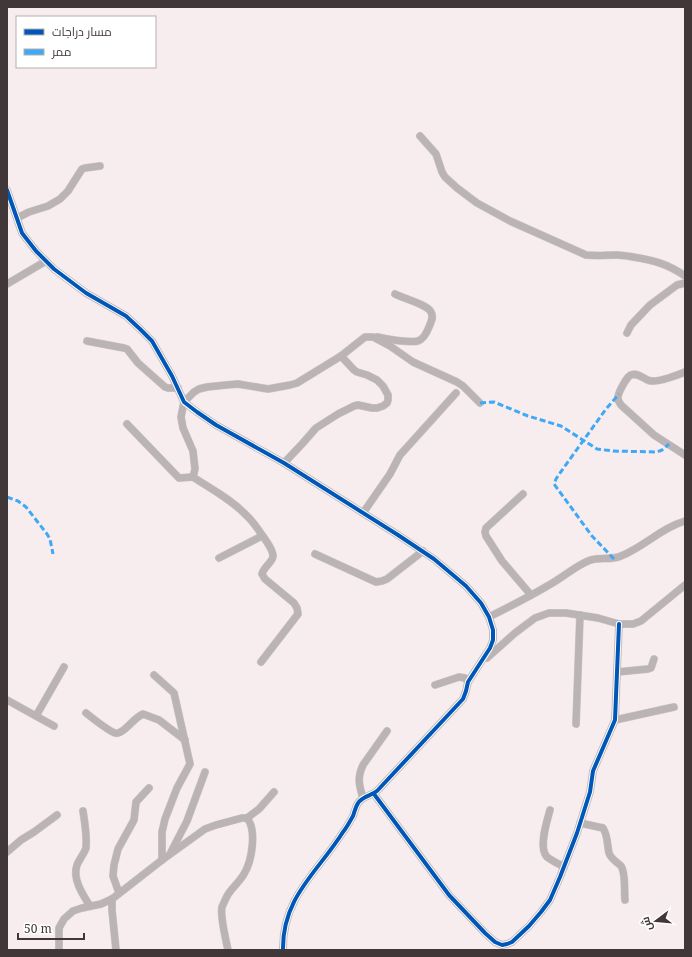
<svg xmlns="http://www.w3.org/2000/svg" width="692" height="957" viewBox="0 0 692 957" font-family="'Noto Serif',Cairo,serif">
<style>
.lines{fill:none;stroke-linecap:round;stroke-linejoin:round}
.minor-casing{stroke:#d3c9ca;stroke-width:8}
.minor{stroke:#bab4b5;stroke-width:7}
.quiet{stroke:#3fa9f5;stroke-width:3;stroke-dasharray:6 3;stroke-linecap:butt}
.cycleway-casing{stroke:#fff;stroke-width:6}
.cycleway{stroke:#0057b8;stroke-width:4}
</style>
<rect width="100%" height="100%" fill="#f8edee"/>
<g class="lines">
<!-- minor casing -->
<g class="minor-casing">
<g id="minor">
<path d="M420,136l16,18 6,18 3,5 12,11 20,15 33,18 76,34c10,1 20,0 31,0 5,0 10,1 16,2 20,3 35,7 52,19"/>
<path d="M7,190l15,43 14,18 18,18 32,24 40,23 14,13 12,12 20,35 12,26 13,10 19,13 68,38 114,72 36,24 32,27 15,17 8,14 4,13v10l-3,8 -22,34 -2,9 -3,8 -86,92c-5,4 -12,5 -16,9 -5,3 -6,11 -8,16 -3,5 -6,11 -10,16 -25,40 -61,65 -60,118"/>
<polyline points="17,218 29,212 48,206 60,199 68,191 82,169 85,168 100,166"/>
<polyline points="7,284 46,261"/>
<polyline points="627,333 631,325 650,305 677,285 685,283"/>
<path d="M377,337c10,2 32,6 41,4 6,-2 9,-9 11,-14 2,-5 5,-10 2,-15 -3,-7 -28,-14 -36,-18"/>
<polyline points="87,341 124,348 127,349 138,363 165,387 168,388 178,388"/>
<path d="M685,372c-7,3 -26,10 -34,9 -7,-1 -12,-9 -20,-6 -4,1 -14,19 -13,24 0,2 2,4 3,6l33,30 31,20"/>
<polyline points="127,424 179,478 193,477"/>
<polyline points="284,463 302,444 316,428 338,414 354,406 358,405 372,408 377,408 383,406 387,403 388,400 388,395 383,386 377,380 367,375 357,372 354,370 341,356"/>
<polyline points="523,494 486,528 485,532 486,536 502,561 531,595"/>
<polyline points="363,513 390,474 400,455 456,393"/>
<polyline points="315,554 376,582 382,581 387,579 423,551"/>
<polyline points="219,558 262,536"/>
<path d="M489,617c20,-10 40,-20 60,-32 13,-7 25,-18 39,-24 10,-5 22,0 33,-5 23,-9 40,-28 64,-35"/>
<polyline points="487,658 515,633 535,618 549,613 566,613 598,618 619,624 633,624 641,621 685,585"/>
<path d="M261,662l37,-48 -1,-6 -3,-5 -29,-24 -3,-5c2,-8 11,-12 11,-18 0,-6 -5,-12 -8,-17 -6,-8 -11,-17 -19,-24 -15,-16 -35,-26 -53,-38l2,-8 -2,-18 -10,-23 -2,-11 3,-15 10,-10 5,-3 8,-2 19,-2 12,-1 30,5 22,-4 7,-2 44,-27 24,-19h8l17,9 23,16 44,20 6,4 17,17"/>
<polyline points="617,672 648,669 651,668 654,659"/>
<polyline points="154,675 174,693 190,764 177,788 165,819 162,832 162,860"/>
<polyline points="435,685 459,677 465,678 468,682"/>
<polyline points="7,700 54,726"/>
<path d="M86,713c5,4 23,18 29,20 3,1 8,-2 11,-5 6,-5 10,-11 17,-14l16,6 26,20"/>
<polyline points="36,716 64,667"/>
<polyline points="615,720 674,707"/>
<polyline points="576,724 580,615"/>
<polyline points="374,794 449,895 485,933 495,942 502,945 507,944 512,942 529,926 541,912 550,900 560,877 577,833 590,792 593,771 615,720 619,624"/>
<path d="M363,798c-4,-13 -6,-20 0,-33l24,-34"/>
<path d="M550,810c-3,11 -12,38 -3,47 5,4 12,7 17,10"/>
<path d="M83,811c2,12 4,25 3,37 -1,4 -7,12 -9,17 -5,14 6,30 13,41"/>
<polyline points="247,818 259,809 274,792"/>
<path d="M580,823l23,5c5,8 4,16 6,25 2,6 8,9 12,13 5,7 3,26 4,34"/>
<polyline points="7,852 21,840 34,832 57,815"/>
<polyline points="171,852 187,821 205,772"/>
<polyline points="119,893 113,876 114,865 118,849 134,820 136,802 149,788"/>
<polyline points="112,899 112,910 116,950"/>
<path d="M59,950v-22l5,-9 9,-8 9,-3 19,-4 11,-5 50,-39 43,-31 11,-4 26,-7h5c10,12 5,43 -3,56 -4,7 -11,13 -15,19 -3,4 -5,10 -7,14 -2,8 4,34 6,43"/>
</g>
</g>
<!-- minor -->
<use href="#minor" class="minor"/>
<!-- quiet -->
<g class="quiet">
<polyline points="480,403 494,402 528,416 561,426 597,449 613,451 657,452 662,450 669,444"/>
<polyline points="7,497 18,501 26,507 47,534 50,539 53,554"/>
<polyline points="614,559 592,536 554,484 556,479 560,473 606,409 619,394"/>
</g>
<!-- cycleway casing -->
<g class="cycleway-casing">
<g id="cycleway">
<path d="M7,190l15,43 14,18 18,18 32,24 40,23 14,13 12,12 20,35 12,26 13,10 19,13 68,38 114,72 36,24 32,27 15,17 8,14 4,13v10l-3,8 -22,34 -2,9 -3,8 -86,92c-5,4 -12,5 -16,9 -5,3 -6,11 -8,16 -3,5 -6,11 -10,16 -25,40 -61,65 -60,118"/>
<polyline points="374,794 449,895 485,933 495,942 502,945 507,944 512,942 529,926 541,912 550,900 560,877 577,833 590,792 593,771 615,720 619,624"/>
</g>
</g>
<!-- cycleway -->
<use href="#cycleway" class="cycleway"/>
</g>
<!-- border -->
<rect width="692" height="957" fill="none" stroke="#413738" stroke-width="16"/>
<!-- legend -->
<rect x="16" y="16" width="140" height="52" fill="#ffffff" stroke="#b3afaf"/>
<rect x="24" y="29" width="20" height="6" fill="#0057b8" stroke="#b3afaf"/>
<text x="52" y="36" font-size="12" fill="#413738">مسار دراجات</text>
<rect x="24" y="49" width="20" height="6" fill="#3fa9f5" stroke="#b3afaf"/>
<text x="52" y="56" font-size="12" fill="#413738">ممر</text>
<!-- north arrow -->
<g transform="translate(656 921) rotate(254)" stroke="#ffffff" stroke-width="3" paint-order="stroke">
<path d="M0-3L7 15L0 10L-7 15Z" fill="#413738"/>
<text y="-6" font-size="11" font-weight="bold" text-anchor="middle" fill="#413738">ش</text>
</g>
<!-- scale -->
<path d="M18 933v6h66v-6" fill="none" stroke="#413738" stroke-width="2"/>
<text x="24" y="933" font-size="12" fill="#413738" stroke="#ffffff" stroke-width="3" paint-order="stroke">50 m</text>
</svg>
